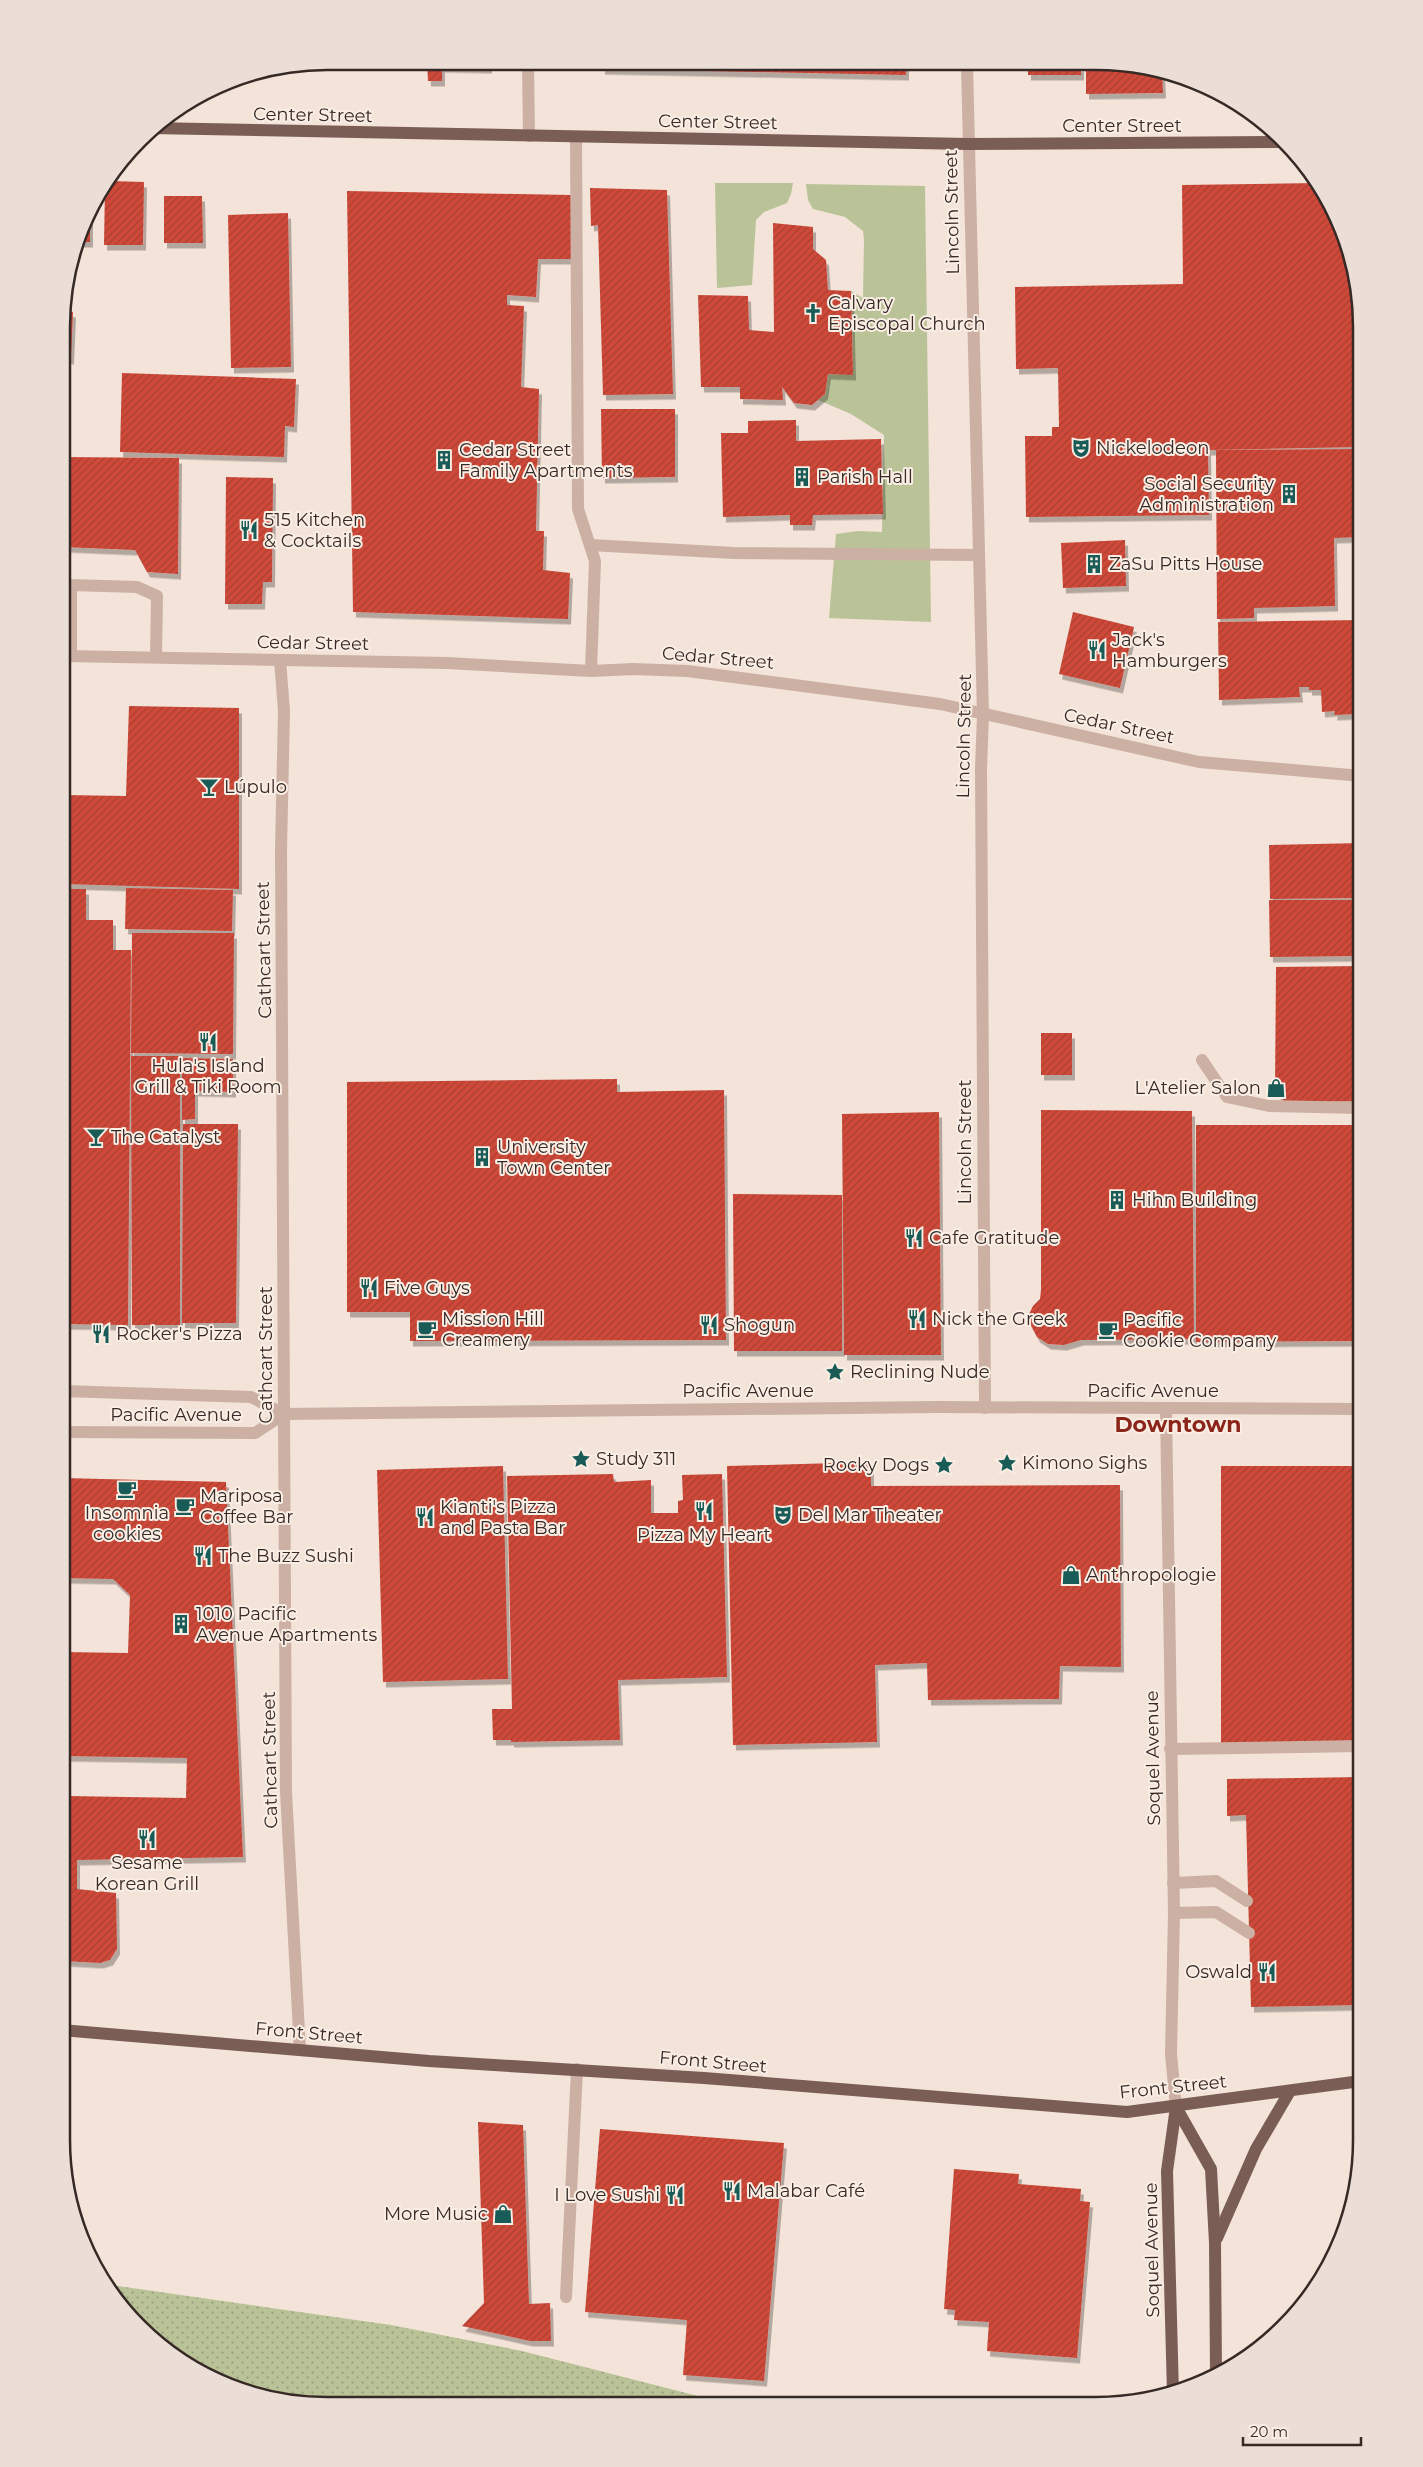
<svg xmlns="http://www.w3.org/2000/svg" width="1423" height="2467" viewBox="0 0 1423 2467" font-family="Montserrat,sans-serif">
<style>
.grass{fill:#bac397}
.park{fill:url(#park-dots)}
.building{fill:url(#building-hatch);filter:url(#shadow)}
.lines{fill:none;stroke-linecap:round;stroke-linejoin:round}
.minor{stroke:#ccb0a3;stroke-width:12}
.major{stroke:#7a5d55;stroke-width:12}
.labels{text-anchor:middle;stroke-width:4;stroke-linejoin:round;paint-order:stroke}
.street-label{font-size:18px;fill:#362926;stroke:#fbeee5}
.poi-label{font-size:18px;fill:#362926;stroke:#fbeee5;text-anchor:start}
.district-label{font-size:22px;font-weight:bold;fill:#8c2519;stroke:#fbeee5}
.rim{fill:none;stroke:#362926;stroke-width:2.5}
</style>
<defs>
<pattern id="park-dots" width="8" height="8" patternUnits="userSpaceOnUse" patternTransform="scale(1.25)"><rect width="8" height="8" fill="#bac397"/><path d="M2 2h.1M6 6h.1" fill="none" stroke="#989e7b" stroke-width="1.8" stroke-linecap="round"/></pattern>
<pattern id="building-hatch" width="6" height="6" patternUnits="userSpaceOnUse" patternTransform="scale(1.25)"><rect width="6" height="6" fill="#cf4a3a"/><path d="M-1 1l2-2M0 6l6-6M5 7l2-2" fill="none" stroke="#a93e31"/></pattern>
<filter id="shadow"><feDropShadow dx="3" dy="5.5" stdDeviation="0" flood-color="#0004"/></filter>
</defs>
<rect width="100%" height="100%" fill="#f3e3d8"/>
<!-- grass -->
<g class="grass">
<polygon points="715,183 793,183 791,194 787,203 764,212 756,220 752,285 717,288"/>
<polygon points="806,184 925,186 931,622 829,618 836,534 858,531 882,532 884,435 851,414 818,400 825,394 828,374 853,374 851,291 863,298 864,240 863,231 845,217 813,209 808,200"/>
</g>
<!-- park -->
<polygon class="park" points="104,2284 391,2325 522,2351 733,2405 292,2403 225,2385 165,2351"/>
<!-- building -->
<g class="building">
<polygon points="427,62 489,62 489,68 442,67 442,81 428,81"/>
<polygon points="602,63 906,65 906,75 602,69"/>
<rect x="1028" y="66" width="53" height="9"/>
<polygon points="1086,66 1148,66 1162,71 1163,93 1086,94"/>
<polygon points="110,181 144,182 143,245 104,245 105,187"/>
<polygon points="1319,183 1348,241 1362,327 1362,447 1208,450 1209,515 1026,517 1025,436 1052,436 1052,427 1059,427 1058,368 1016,369 1015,287 1183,284 1182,185"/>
<polygon points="590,188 667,190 673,394 603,395 598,225 591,226"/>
<polygon points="347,191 571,195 571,259 538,259 536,297 507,295 507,305 524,306 521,387 539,389 536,531 544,531 543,570 570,573 568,619 353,612"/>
<polygon points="164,196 202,196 203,243 164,243"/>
<polygon points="90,207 90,242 79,242 89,209"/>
<polygon points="288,213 291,367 231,368 228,215"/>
<polygon points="773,223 813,227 813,249 826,260 828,290 851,291 853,375 828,374 825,394 812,405 794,403 782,387 783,400 740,399 740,387 701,387 698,295 748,296 749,330 774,332"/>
<polygon points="63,311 73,312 71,359 63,358"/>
<polygon points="122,373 296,379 294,427 285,426 284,457 120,452"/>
<polygon points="601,409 675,409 675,477 602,478"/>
<polygon points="796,420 796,441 881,439 883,514 813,515 812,525 790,525 790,515 723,517 721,433 748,433 748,421"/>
<polygon points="1362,449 1362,537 1334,538 1335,606 1254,608 1254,618 1217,619 1216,450"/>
<polygon points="63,457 179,458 178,574 147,572 135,550 63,547"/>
<polygon points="226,477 273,478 272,582 263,582 262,604 225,604"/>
<polygon points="1125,540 1126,586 1063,588 1061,543"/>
<polygon points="1073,612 1134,627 1120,688 1059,674"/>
<polygon points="1362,620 1362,711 1356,711 1356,714 1334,715 1335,711 1322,712 1321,690 1309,690 1309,687 1299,687 1300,697 1219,700 1218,622"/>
<polygon points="129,706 239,708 239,889 63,884 63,795 126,796"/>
<polygon points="1362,843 1362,898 1270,899 1269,845"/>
<polygon points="126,888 233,890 232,931 125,929"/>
<polygon points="63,889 86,889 86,920 113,920 113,950 131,950 128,1325 62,1324"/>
<polygon points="1269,900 1362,900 1362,956 1270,957"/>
<polygon points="132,933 234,933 233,1054 131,1053"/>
<polygon points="1362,966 1361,1101 1285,1102 1275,1091 1276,967"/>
<rect x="1041" y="1033" width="31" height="42"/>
<polygon points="131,1056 180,1056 180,1325 132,1325"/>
<polygon points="182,1058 233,1059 233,1092 195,1091 195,1119 182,1120"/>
<polygon points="617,1079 617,1092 724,1090 726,1340 410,1341 410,1312 347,1312 347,1082"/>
<polygon points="1041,1110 1192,1111 1194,1339 1081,1340 1064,1345 1048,1344 1037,1337 1027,1318 1033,1306 1040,1299 1041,1290"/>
<polygon points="939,1112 941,1355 844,1355 842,1114"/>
<polygon points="183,1124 238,1124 236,1323 182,1323"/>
<polygon points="1196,1125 1361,1125 1361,1341 1196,1342"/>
<polygon points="733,1194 842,1195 842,1351 734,1351"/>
<polygon points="871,1462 871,1486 1120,1485 1121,1667 1060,1666 1059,1699 928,1700 927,1663 875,1665 877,1742 733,1745 727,1466"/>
<polygon points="503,1466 508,1679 383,1682 377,1470"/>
<polygon points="1221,1466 1361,1466 1361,1743 1221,1744"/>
<polygon points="613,1474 614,1482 651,1480 651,1513 678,1513 678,1501 683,1500 682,1475 722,1474 727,1677 618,1680 620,1740 511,1742 511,1740 493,1740 492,1709 512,1709 507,1476"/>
<polygon points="62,1478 226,1482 243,1857 77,1860 77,1889 116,1893 117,1949 110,1960 100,1963 64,1961 68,1796 186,1798 187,1758 62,1756 62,1652 128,1653 130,1595 113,1579 62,1578"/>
<polygon points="1361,1777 1361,2005 1251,2007 1246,1815 1227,1816 1227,1779"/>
<polygon points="62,1794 66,1794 63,1957 61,1957"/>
<polygon points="478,2122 523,2125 529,2304 550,2303 551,2341 530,2341 462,2326 484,2303"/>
<polygon points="600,2129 784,2143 764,2381 683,2375 687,2320 585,2312"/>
<polygon points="954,2169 1019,2174 1018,2184 1081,2189 1080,2201 1090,2202 1077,2358 987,2351 989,2322 954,2320 955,2310 944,2309"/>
</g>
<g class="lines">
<!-- minor -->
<g class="minor">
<polyline points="528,62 529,136"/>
<polyline points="967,65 983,715 981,769 985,1408"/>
<polyline points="576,137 578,509 595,561 591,671"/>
<polyline points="590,545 734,553 979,555"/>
<polyline points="63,656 447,663 591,671 633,669 687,671 940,704 1199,762 1362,776"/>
<polyline points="71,656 71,585 137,587 157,596 156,656"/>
<polyline points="280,660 284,711 281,850 286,1792 300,2050"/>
<polyline points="1202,1060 1227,1097 1269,1106 1361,1108"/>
<polyline points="62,1391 251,1397 284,1414 937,1407 1361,1409"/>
<polyline points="1166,1409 1174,1913 1171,2054 1176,2107"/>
<polyline points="62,1432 255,1433 284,1414"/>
<polyline points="1170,1749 1361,1746"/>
<polyline points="1173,1883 1216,1881 1247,1901"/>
<polyline points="1174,1913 1216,1912 1249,1933"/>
<polyline points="566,2297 577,2069"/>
</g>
<!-- major -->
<g class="major">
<polyline points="151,128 968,144 1284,142"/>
<polyline points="61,2030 429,2061 704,2078 1127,2112 1361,2081"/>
<polyline points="1176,2107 1211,2169 1215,2243 1216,2373"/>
<polyline points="1217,2238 1256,2149 1290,2091"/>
<polyline points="1173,2393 1167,2171 1176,2107"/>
</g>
</g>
<!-- icons -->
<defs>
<g id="church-bare" transform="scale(1.5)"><path d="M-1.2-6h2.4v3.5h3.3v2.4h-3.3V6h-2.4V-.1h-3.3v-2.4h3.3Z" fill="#185b57" stroke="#fbeee5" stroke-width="2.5" paint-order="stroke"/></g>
<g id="theatre-bare" transform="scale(1.5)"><path d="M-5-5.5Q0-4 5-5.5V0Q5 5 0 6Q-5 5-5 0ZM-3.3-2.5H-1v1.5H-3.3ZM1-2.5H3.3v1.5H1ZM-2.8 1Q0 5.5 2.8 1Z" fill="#185b57" stroke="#fbeee5" stroke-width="2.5" paint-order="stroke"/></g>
<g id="building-bare" transform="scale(1.5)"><path d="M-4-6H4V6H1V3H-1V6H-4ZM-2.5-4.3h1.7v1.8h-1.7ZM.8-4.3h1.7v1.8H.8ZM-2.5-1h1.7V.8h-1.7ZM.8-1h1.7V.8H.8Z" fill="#185b57" stroke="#fbeee5" stroke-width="2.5" paint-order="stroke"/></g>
<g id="restaurant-bare" transform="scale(1.5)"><path d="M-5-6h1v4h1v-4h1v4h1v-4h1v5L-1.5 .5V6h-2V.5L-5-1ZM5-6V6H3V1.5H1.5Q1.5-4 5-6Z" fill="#185b57" stroke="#fbeee5" stroke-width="2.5" paint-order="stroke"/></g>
<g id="bar-bare" transform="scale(1.5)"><path d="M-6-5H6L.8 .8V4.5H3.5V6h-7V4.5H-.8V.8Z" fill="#185b57" stroke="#fbeee5" stroke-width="2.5" paint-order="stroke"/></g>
<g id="shop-bare" transform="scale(1.5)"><path d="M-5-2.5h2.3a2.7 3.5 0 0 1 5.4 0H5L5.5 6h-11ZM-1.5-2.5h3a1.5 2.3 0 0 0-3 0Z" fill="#185b57" stroke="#fbeee5" stroke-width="2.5" paint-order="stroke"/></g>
<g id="cafe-bare" transform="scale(1.5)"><path d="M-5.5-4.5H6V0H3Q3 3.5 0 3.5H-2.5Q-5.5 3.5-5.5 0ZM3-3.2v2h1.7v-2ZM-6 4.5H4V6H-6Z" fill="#185b57" stroke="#fbeee5" stroke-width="2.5" paint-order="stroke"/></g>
<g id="sight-bare" transform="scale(1.5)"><path d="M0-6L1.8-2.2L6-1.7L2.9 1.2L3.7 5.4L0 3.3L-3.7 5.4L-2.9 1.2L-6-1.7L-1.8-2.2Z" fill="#185b57" stroke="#fbeee5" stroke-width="2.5" paint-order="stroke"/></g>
</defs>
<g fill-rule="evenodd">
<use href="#church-bare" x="813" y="313"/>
<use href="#theatre-bare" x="1081" y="448"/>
<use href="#building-bare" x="444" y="460"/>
<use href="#building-bare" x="802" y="477"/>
<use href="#building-bare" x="1289" y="494"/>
<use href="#restaurant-bare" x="249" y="530"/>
<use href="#building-bare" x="1094" y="564"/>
<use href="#restaurant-bare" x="1097" y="650"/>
<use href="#bar-bare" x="209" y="787"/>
<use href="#restaurant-bare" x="208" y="1042"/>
<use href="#shop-bare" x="1276" y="1088"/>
<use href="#bar-bare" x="96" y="1137"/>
<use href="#building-bare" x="482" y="1157"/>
<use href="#building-bare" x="1117" y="1200"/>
<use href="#restaurant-bare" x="914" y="1238"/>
<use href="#restaurant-bare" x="369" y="1288"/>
<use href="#restaurant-bare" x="917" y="1319"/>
<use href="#restaurant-bare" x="709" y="1325"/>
<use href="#cafe-bare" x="427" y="1329"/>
<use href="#cafe-bare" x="1108" y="1330"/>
<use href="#restaurant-bare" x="101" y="1334"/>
<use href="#sight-bare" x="835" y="1372"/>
<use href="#sight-bare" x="581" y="1459"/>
<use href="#sight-bare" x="1007" y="1463"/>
<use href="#sight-bare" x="944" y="1465"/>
<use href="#cafe-bare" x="127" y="1489"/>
<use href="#cafe-bare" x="185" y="1506"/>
<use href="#restaurant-bare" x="704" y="1511"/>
<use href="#theatre-bare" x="783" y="1515"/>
<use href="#restaurant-bare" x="425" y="1517"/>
<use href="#restaurant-bare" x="203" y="1556"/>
<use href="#shop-bare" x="1071" y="1575"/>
<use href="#building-bare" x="181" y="1624"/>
<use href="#restaurant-bare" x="147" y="1839"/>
<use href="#restaurant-bare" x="1267" y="1972"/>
<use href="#restaurant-bare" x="732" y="2191"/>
<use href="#restaurant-bare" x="675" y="2195"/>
<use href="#shop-bare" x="503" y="2214"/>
</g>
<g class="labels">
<!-- street labels -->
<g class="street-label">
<text transform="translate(313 115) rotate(1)" y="6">Center Street</text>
<text transform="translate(718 122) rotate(1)" y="6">Center Street</text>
<text x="1122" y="132">Center Street</text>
<text transform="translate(952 212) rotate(-91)" y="6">Lincoln Street</text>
<text transform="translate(313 643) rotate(1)" y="6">Cedar Street</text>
<text transform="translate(718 658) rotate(5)" y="6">Cedar Street</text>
<text transform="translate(1119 726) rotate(12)" y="6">Cedar Street</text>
<text transform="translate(964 736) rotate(-89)" y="6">Lincoln Street</text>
<text transform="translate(264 950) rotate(-91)" y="6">Cathcart Street</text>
<text transform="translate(965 1142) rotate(-90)" y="6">Lincoln Street</text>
<text transform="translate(266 1355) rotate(-90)" y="6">Cathcart Street</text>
<text x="748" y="1397">Pacific Avenue</text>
<text x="1153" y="1397">Pacific Avenue</text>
<text x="176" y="1421">Pacific Avenue</text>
<text transform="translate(1153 1758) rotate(-91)" y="6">Soquel Avenue</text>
<text transform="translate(270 1760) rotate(-91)" y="6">Cathcart Street</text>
<text transform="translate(309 2033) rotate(5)" y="6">Front Street</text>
<text transform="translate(713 2062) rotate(5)" y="6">Front Street</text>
<text transform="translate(1173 2087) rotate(-6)" y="6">Front Street</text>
<text transform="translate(1152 2250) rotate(-91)" y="6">Soquel Avenue</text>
</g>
<!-- poi labels -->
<g class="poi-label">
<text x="828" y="309">Calvary<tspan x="828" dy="21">Episcopal Church</tspan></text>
<text x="1096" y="454">Nickelodeon</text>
<text x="459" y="456">Cedar Street<tspan x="459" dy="21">Family Apartments</tspan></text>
<text x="817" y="483">Parish Hall</text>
<text x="1274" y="490" text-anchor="end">Social Security<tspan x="1274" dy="21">Administration</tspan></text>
<text x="264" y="526">515 Kitchen<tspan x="264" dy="21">&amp; Cocktails</tspan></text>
<text x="1109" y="570">ZaSu Pitts House</text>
<text x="1112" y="646">Jack's<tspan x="1112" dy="21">Hamburgers</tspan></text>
<text x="224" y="793">Lúpulo</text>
<text x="208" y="1072" text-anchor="middle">Hula's Island<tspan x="208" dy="21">Grill &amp; Tiki Room</tspan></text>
<text x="1261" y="1094" text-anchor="end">L'Atelier Salon</text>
<text x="111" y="1143">The Catalyst</text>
<text x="497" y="1153">University<tspan x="497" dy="21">Town Center</tspan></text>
<text x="1132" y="1206">Hihn Building</text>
<text x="929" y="1244">Cafe Gratitude</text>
<text x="384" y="1294">Five Guys</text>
<text x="442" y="1325">Mission Hill<tspan x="442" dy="21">Creamery</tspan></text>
<text x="932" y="1325">Nick the Greek</text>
<text x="1123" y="1326">Pacific<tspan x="1123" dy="21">Cookie Company</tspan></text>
<text x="724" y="1331">Shogun</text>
<text x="116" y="1340">Rocker's Pizza</text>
<text x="850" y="1378">Reclining Nude</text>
<text x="596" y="1465">Study 311</text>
<text x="1022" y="1469">Kimono Sighs</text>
<text x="929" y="1471" text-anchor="end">Rocky Dogs</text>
<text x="200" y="1502">Mariposa<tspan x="200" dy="21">Coffee Bar</tspan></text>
<text x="440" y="1513">Kianti's Pizza<tspan x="440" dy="21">and Pasta Bar</tspan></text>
<text x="127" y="1519" text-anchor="middle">Insomnia<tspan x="127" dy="21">cookies</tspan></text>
<text x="798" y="1521">Del Mar Theater</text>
<text x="704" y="1541" text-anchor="middle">Pizza My Heart</text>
<text x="218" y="1562">The Buzz Sushi</text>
<text x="1086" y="1581">Anthropologie</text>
<text x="196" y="1620">1010 Pacific<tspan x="196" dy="21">Avenue Apartments</tspan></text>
<text x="147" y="1869" text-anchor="middle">Sesame<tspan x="147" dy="21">Korean Grill</tspan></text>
<text x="1252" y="1978" text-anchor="end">Oswald</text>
<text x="747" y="2197">Malabar Café</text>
<text x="660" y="2201" text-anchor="end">I Love Sushi</text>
<text x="488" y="2220" text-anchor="end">More Music</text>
</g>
<!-- district labels -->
<g class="district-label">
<text x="1178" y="1432">Downtown</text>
</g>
</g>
<!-- crop -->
<path d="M0 0H1423V2467H0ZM327 70H1096A257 257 0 0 1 1353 327V2140A257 257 0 0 1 1096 2397H327A257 257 0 0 1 70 2140V327A257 257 0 0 1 327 70Z" fill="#ebded6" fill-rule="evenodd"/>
<path class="rim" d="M327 70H1096A257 257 0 0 1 1353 327V2140A257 257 0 0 1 1096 2397H327A257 257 0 0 1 70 2140V327A257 257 0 0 1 327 70Z"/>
<!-- scale -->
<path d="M1243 2437v8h118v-8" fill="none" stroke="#362926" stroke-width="2.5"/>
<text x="1250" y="2437" font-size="15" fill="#362926" stroke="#fbeee5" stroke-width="4" paint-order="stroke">20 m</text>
</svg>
